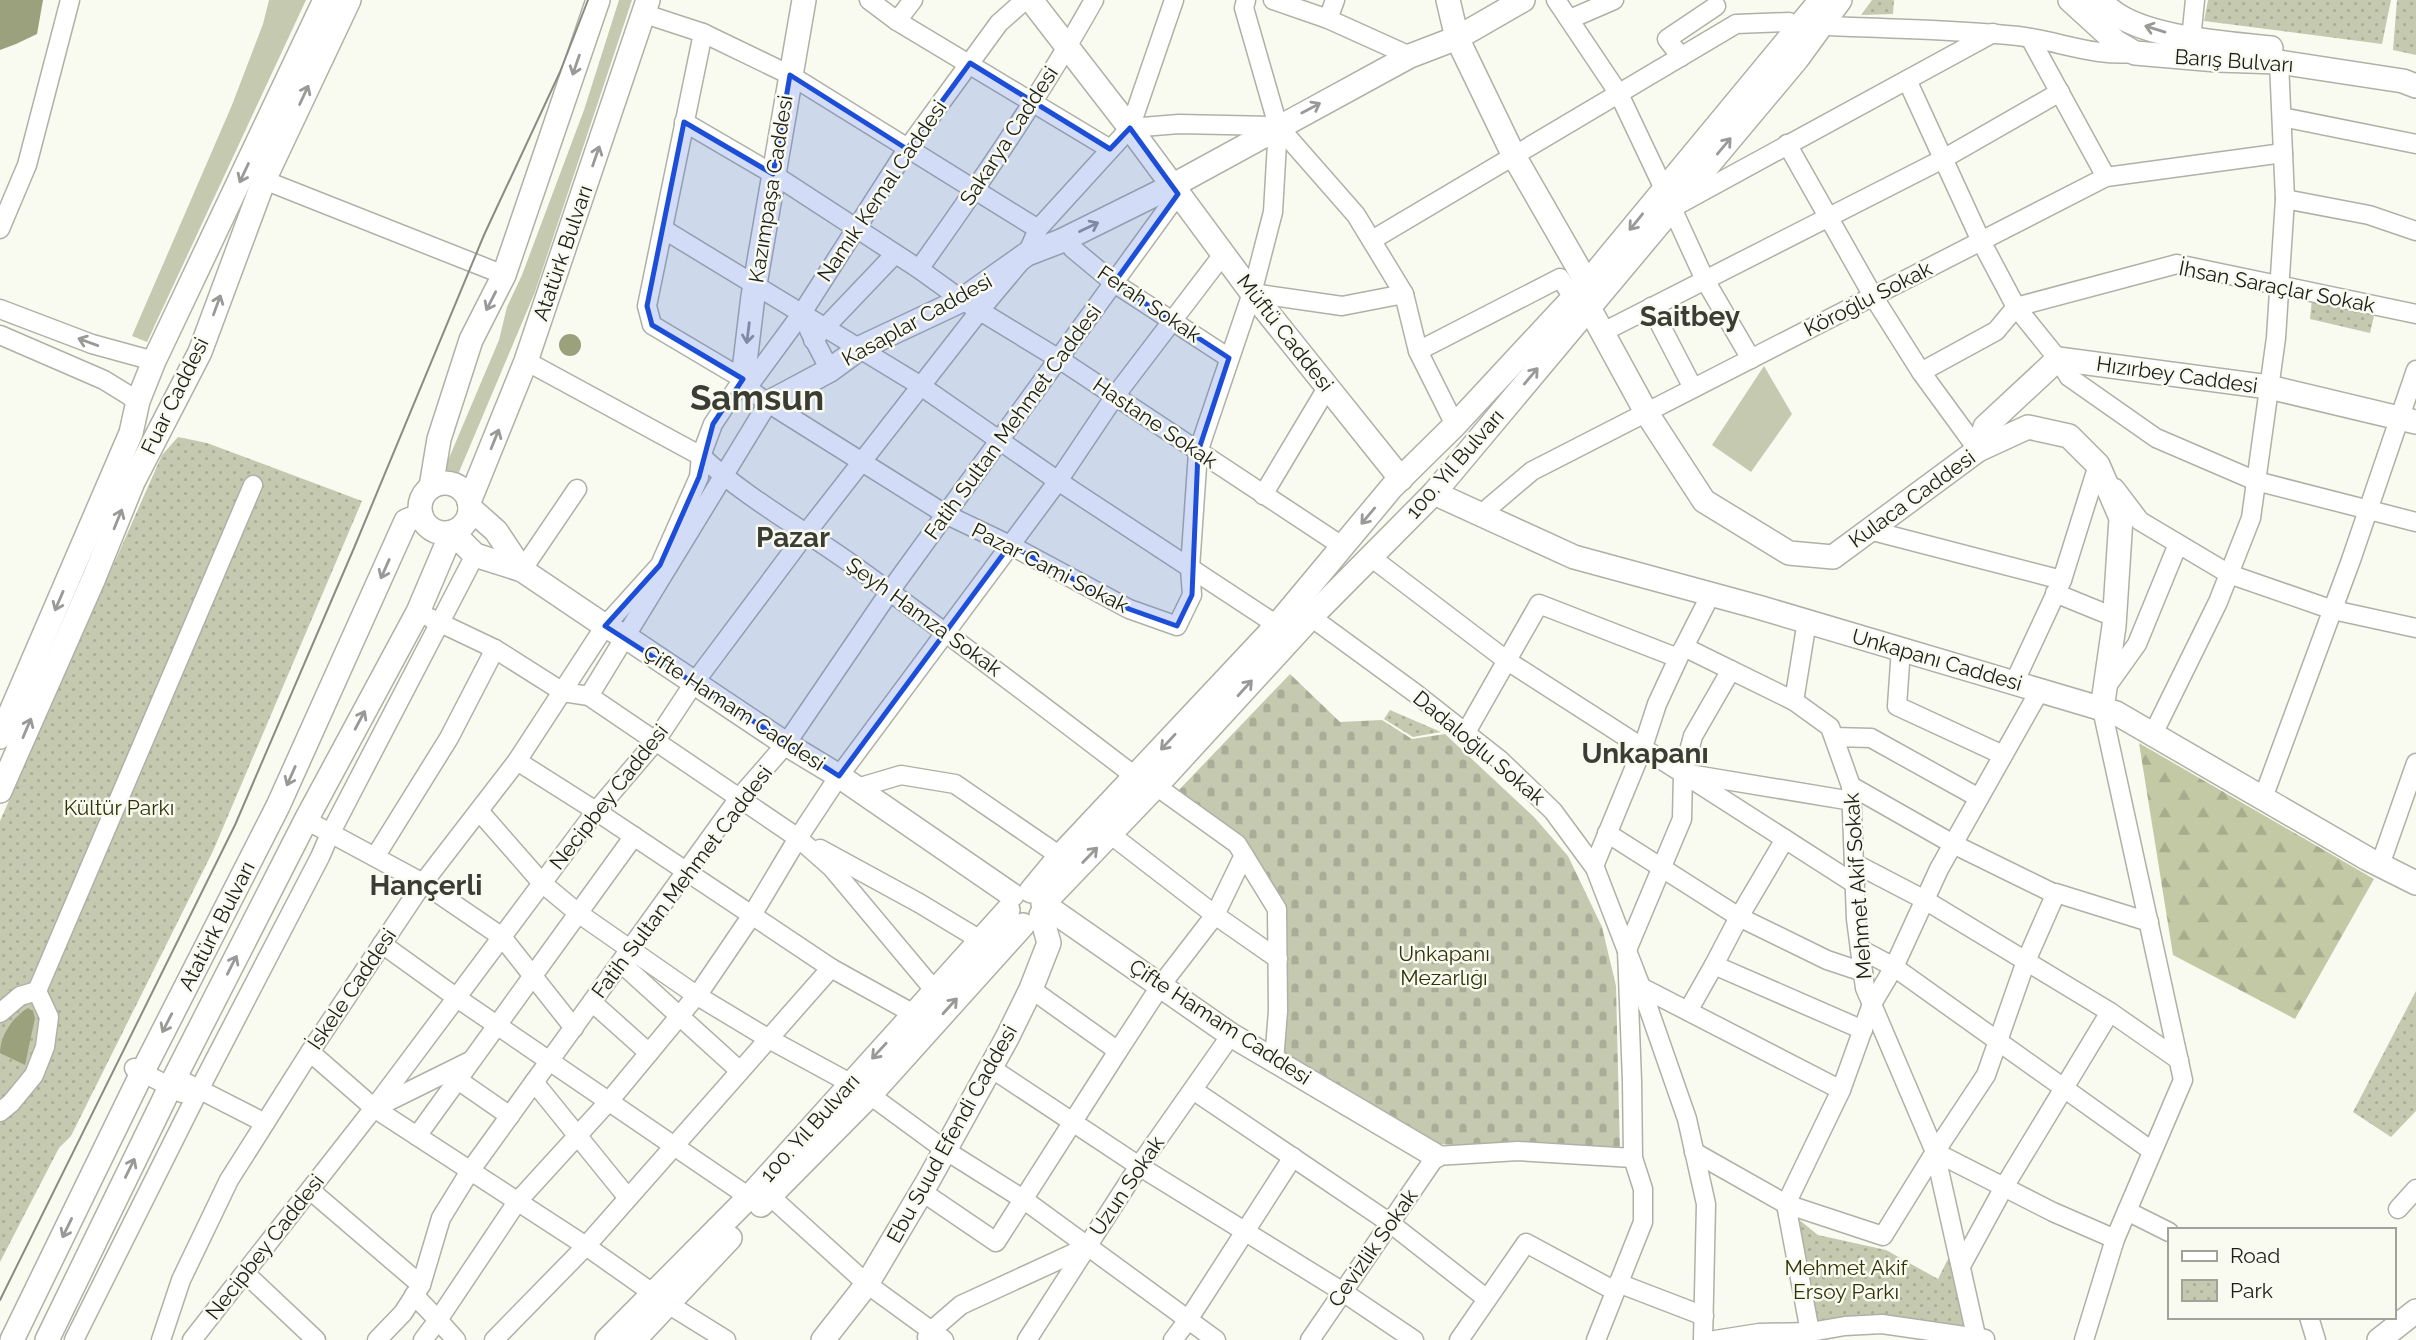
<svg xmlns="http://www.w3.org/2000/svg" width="2416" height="1340" viewBox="0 0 2416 1340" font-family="Raleway,sans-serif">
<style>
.grass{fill:#c5c9af}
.forest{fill:url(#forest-firs)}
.cemetery{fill:url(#cemetery-stones)}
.park{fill:url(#park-dots)}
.water{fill:#9ca17d}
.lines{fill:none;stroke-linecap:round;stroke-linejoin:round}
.minor-casing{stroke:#afb1a7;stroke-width:21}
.major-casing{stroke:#afb1a7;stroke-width:26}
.minor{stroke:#fff;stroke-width:18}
.major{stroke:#fff;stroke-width:23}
.tram{stroke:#8a8c84;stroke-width:2}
.oneway{stroke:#999998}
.marked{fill:#1d4ed8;fill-opacity:0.2;stroke:#1d4ed8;stroke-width:5;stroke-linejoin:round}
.labels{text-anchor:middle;stroke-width:5;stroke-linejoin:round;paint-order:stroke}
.street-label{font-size:21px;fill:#1c1d19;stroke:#f9fbf0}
.park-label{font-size:21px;fill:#2e3204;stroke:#f9fbf0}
.district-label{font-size:28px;font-weight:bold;fill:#3b3d34;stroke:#f9fbf0}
.town-label{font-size:35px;font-weight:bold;fill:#3b3d34;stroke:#f9fbf0}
</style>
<defs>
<pattern id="forest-firs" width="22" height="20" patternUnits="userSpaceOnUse" patternTransform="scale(1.75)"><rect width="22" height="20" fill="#c3c9a4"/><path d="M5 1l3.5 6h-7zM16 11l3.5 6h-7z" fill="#a7ac8d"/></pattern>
<pattern id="cemetery-stones" width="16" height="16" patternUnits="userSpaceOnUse" patternTransform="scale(1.75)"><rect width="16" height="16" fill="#c5c9af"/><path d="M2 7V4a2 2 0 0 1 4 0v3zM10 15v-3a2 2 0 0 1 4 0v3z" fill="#a9ac96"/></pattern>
<pattern id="park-dots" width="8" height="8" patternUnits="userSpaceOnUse" patternTransform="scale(1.75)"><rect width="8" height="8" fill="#c5c9af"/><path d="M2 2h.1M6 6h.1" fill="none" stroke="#a9ac96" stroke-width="1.8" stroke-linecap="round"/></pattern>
</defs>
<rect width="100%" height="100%" fill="#f9fbf0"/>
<!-- grass -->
<g class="grass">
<polygon points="269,0 306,0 147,342 132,336 232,105 263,24"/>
<polygon points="619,0 632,0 535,292 451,491 438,484 499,340 507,307 522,275 584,110"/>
<polygon points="1764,366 1792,414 1751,472 1712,445"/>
</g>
<!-- forest -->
<polygon class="forest" points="2139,743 2374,879 2295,1019 2173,955"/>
<!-- cemetery -->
<polygon class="cemetery" points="1290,674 1340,722 1382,720 1412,739 1445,734 1534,817 1568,856 1602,927 1616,986 1620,1152 1436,1144 1278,1058 1282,906 1241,840 1176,793"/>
<!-- park -->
<g class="park">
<polygon points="1872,0 1894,0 1893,14 1861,15"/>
<polygon points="2208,0 2391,0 2382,44 2204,21"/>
<polygon points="2397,0 2416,0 2416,55 2393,50"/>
<polygon points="2312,299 2375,312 2370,333 2310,319"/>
<polygon points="178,437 207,443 362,501 213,851 71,1136 59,1148 0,1262 0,821 162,455"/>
<polygon points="1390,710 1441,732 1413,737 1384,719"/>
<polygon points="2416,991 2416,1111 2391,1137 2353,1112"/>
<path d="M1797,1218l21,17 68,15 52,29 13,-26 21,79c-37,-7 -78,-21 -115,-16 -15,3 -25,8 -43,8z"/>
</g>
<!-- water -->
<g class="water">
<polygon points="0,0 43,0 37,34 16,44 0,50"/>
<circle cx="570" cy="345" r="11"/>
<path d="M28,1008l5,3 2,7 -10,47 -25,-12c0,-18 13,-36 28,-45z"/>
</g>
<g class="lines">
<!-- minor casing -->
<g class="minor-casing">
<g id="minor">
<polyline points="869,0 897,21 1110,149"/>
<polyline points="1273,0 1328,19 1410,56"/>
<polyline points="1556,0 1619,94 1664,189"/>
<polyline points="645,14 703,33 647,306 652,325 743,379 747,388 768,403 945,514 1010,545 1129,609 1177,626 1192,595 1190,568 1198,452 1252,293 1273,212 1278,126 1244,8 1246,0"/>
<polyline points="1328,19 1335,0"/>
<polyline points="1570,19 1614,0"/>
<polyline points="897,21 913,0"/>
<path d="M1829,26c63,3 126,3 189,10 41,5 76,21 117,17"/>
<polyline points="703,33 790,75 1038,229"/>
<polyline points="2030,38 2106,177"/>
<polyline points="2191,39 2195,0"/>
<polyline points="1681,57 1667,39 1716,6"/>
<polyline points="1907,80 1981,241 2016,307 2058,359 2069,377 2156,438 2256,481 2416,522"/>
<polyline points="2282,117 2416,144"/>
<polyline points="684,122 773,174 919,269 962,300 1059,359 1342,546"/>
<polyline points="1278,126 1356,215 1404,294 1418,351 1455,425"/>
<polyline points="1130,128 1174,0"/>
<polyline points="1787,144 1873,296 1921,372 1978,450"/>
<polyline points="264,180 504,275"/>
<polyline points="2285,199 2369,215 2416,231"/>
<polyline points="0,229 27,165 70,0"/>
<polyline points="663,229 921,386 1058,481 1277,625"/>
<polyline points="1372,240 1736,24 1789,22"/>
<polyline points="1072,248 1114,283 1229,358"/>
<path d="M919,269c62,-87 123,-176 175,-269"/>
<polyline points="1252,293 1342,306 1404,294"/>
<polyline points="1651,307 1693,388"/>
<polyline points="2016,307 2177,264 2416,314"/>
<polyline points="0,309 92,344 154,361"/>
<polyline points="809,330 830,370"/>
<polyline points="1603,332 1943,159 2060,92"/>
<polyline points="0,335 104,380 138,401"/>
<polyline points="813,340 895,254"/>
<polyline points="1418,351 1560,278 1573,297"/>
<polyline points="1751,359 1705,280 1672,208 1993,33"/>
<path d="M526,361l175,95c45,42 102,73 152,109 96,69 189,140 283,212"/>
<polyline points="1921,372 1996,331 2016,307"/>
<polyline points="747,388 802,313 907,149 999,23 1025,0"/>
<polyline points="2115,488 2140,521 2229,574 2333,610 2416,628"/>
<polyline points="1263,495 1327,388"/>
<polyline points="1480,515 1532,471 2106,177 2283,153"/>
<polyline points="1869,530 2062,580 2014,683"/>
<polyline points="1372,558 1506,660 1855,884"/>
<polyline points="522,570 577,489"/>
<polyline points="2062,580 2098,465"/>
<polyline points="2055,593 2114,617"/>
<polyline points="1711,594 1684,647 1794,701 1830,727 1851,786 1856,919 1865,988 1935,1152 1977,1340"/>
<polyline points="1311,617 1415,693 1500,760 1553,811 1595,868 1641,987 1687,1119 1706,1204 1703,1340"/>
<polyline points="430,618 495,649 563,692 589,696 798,838 832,868 935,991"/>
<polyline points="1901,649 1897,706 2003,755"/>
<polyline points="1731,670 1693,736 1683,773 1852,801"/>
<polyline points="2107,686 2137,644 2178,544"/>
<polyline points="2040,690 1939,869 1894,967 2152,1151"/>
<polyline points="589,696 768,403"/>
<polyline points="1794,701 1807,621"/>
<polyline points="1465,734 1539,604 1678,658"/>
<polyline points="2153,734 2218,602 2251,518 2276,338 2285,199 2279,62"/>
<polyline points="1834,737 1871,738 1979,798"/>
<polyline points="1156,786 1237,844 1277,909 1278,1011 1274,1061"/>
<polyline points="1851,786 1953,844 2055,894"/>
<polyline points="857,788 901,775 955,784 1060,856"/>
<polyline points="2263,798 2351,560 2416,370"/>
<polyline points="479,811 542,883 578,913 696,995 769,1039 850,1083"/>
<polyline points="306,820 423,883 502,937 574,1028"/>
<polyline points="1607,833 1739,917 1785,839"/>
<polyline points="1110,834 1215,915 1278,959"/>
<polyline points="820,849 919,903 982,941"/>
<polyline points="375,857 449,738 495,649"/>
<polyline points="1854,863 1925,900 2110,1012"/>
<polyline points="2380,865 2416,763"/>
<polyline points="1594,866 1643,747 1657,704 1682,650"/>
<polyline points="382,944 457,998 749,1197"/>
<polyline points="621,963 740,1071"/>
<polyline points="1714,965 1739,917 1827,960 1863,972"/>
<polyline points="831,968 914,1014"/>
<polyline points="1641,987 1841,1090"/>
<polyline points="1031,989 1118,1051 1161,985 1215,915 1244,855"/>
<polyline points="592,1002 649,1053"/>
<polyline points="1688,1011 1714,965 1863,1030"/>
<polyline points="0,1013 20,996 37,991"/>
<polyline points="310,1052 374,1108 586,1246 654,1294"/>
<polyline points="134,1068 182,1093"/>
<polyline points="991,1068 1139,1166 1343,1292 1414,1340"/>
<polyline points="175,1077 265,1123"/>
<polyline points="458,1080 510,1116"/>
<polyline points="534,1082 628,1198"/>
<polyline points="1193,1090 1390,1223 1487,1299"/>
<polyline points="870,1095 945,1150 1023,1199 1216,1340"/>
<polyline points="377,1107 468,1062"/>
<polyline points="0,1112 11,1103 34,1075 45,1047 49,1017 37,991 253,485"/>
<polyline points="417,1136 634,836"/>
<polyline points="1694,1152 1786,1204 1883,1236 1935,1152 1986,1075 2026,961 2056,893 2149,922"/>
<polyline points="1935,1152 2053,1212 2115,1239"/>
<polyline points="310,1190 421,1285"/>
<polyline points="921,1191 996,1242 1118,1051"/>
<polyline points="770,1196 867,1284 944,1340"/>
<polyline points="2398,1209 2416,1189"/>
<polyline points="2127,1211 2169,1232"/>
<polyline points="1961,1266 2004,1187 2110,1012 2179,1060"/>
<polyline points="245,1273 316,1340"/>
<polyline points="1618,1283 1704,1316"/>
<polyline points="414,1295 438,1320 517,1202 610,1100 701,990 752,915 798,838 839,776 1058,481 1115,396 1224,253"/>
<polyline points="668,1304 726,1340"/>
<polyline points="2309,1317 2316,1340"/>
<polyline points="1810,1332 1786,1204 1841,1090 1872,1004 1894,967 1860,949"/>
<polyline points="927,1337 932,1330 961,1305 1087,1247"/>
<polyline points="74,1340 199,1090 320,857 330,834 475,555"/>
<polyline points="161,1340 181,1280 229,1180 310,1052 423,883 517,761 605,626 660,565 699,477 701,456 713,424 743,379"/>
<polyline points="192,1340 374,1108 596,811 655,742 694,683 807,532 981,309 1027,254 1038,229 1130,128 1179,124 1278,126"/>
<polyline points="377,1340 403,1313 421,1285 441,1218 470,1171 739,798 786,744 890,591 1178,194"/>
<polyline points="423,1340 438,1320 456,1340"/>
<polyline points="494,1340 586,1246 831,968 596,811 517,761"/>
<polyline points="1027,1340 1139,1166 1231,1035"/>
<polyline points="1173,1340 1188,1320 1293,1157"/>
<polyline points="1310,1340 1436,1156 1518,1151 1633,1158"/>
<polyline points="1459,1340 1526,1243 1615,1291"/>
<polyline points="1596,1340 1643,1222 1643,1189 1633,1158 1632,1081 1627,950 1682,819 1683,773"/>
<polyline points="1715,1340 1759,1333 1810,1332 1845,1326 1882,1324 1985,1339"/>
<polyline points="2084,1340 2115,1239 2183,1080 2102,709"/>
</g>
</g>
<!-- major casing -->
<g class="major-casing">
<g id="major">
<polyline points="1031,0 1130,128 1252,293 1401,479"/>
<polyline points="1448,0 1457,38 1514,156 1587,283"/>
<polyline points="2070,0 2116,42 2135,53 2217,60 2279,62 2403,81 2416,86"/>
<path d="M2097,0c7,5 14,11 22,16 38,23 108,27 152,32"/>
<polyline points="1588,306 1646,412 1704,501 1789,553 1833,557 1978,450 2028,427 2069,436 2098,465 2121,518 2114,626 2102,709"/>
<polyline points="743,379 753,296 804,0"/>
<polyline points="768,403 830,370 860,348 962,300 1027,254 1061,241 1172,186 1410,56 1457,38 1523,0"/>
<polyline points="1978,450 1985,427 2058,359 2269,387 2416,422"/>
<circle cx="445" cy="508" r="25"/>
<polyline points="431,487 439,439 471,340 504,275 598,0"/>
<polyline points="1434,493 1574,557 1758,607 2116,713 2368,859 2416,883"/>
<polyline points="469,502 526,361 648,0"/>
<polyline points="470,508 496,531 522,570"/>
<polyline points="0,737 131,433 138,401 154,361 325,0"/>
<polyline points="0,791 94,578 133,482 200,352 264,180 349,0"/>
<polyline points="1031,891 1060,856 1277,625 1392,487 1455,425 1587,283 1821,0"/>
<polyline points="1436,1156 1231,1035 1043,904 1156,786 1311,617 1434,493 1797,59 1840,0"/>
<polyline points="761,1205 870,1095 1023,925"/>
<polyline points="12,1340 142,1073 278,806 406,521 421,515"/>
<polyline points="47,1340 175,1077 306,820 418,612 452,532 475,555 522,570 605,626 626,637 786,744 839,776 1012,895"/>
<polyline points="607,1340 749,1197 1008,910"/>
<polyline points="634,1340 730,1238"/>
<polyline points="823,1340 867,1284 928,1181 1007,1038 1031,989 1049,943 1041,915"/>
<polyline points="2379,1340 2416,1311"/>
</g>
</g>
<!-- minor -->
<use href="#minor" class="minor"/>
<!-- major -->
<use href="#major" class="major"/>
<!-- tram -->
<polyline class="tram" points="0,1300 235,825 354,548 484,235 560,72 588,0"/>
</g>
<!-- one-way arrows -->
<defs><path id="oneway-shaft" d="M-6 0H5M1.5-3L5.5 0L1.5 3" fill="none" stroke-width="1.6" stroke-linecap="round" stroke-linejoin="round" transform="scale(1.75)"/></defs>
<g class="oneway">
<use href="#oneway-shaft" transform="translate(2155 29) rotate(-163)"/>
<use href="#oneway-shaft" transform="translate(576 65) rotate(109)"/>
<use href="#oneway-shaft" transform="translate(304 95) rotate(-65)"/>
<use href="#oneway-shaft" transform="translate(1311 108) rotate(-28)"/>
<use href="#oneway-shaft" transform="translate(1724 146) rotate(-50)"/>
<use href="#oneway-shaft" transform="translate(596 156) rotate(-71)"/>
<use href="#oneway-shaft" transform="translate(244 173) rotate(115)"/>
<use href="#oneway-shaft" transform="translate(1636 222) rotate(129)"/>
<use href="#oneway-shaft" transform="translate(1089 227) rotate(-26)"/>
<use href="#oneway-shaft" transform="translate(491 301) rotate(117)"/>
<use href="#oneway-shaft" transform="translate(217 305) rotate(-70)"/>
<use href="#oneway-shaft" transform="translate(748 333) rotate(97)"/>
<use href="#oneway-shaft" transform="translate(88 342) rotate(-160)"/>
<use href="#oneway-shaft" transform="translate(1531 376) rotate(-50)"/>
<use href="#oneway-shaft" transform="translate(495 439) rotate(-68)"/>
<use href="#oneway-shaft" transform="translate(1368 516) rotate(130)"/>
<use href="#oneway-shaft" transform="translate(118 519) rotate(-68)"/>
<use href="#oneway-shaft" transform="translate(385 569) rotate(114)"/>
<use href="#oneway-shaft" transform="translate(59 601) rotate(113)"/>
<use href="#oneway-shaft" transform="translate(1245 688) rotate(-48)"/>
<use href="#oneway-shaft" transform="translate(360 720) rotate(-62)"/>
<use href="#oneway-shaft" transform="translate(27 728) rotate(-67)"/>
<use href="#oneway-shaft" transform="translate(1168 742) rotate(133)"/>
<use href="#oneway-shaft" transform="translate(291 776) rotate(114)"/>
<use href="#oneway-shaft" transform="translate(1090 855) rotate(-46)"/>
<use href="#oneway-shaft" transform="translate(232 965) rotate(-63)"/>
<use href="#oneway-shaft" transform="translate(950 1006) rotate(-48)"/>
<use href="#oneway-shaft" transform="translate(167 1023) rotate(117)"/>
<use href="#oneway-shaft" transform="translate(879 1051) rotate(133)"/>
<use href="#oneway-shaft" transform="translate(130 1168) rotate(-64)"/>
<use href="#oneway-shaft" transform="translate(67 1228) rotate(116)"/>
</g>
<!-- marked area -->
<path class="marked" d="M970,63l140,86 20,-21 48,66 -64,89 115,75 -31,94 -6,143 -15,31 -48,-17 -119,-64 -171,231 -234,-150 55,-61 39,-88 14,-53 30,-45 -91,-54 -5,-19 37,-184 89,52 17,-99 117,74z"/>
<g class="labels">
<!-- street labels -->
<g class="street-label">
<text transform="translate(2234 61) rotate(4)" y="7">Barış Bulvarı</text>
<text transform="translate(1009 136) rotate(-57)" y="7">Sakarya Caddesi</text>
<text transform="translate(771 189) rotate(-81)" y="7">Kazımpaşa Caddesi</text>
<text transform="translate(882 191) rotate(-56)" y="7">Namık Kemal Caddesi</text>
<text transform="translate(563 253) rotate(-71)" y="7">Atatürk Bulvarı</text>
<text transform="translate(2277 287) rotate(11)" y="7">İhsan Saraçlar Sokak</text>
<text transform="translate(1868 299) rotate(-27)" y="7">Köroğlu Sokak</text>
<text transform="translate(1149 304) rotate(34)" y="7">Ferah Sokak</text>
<text transform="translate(917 320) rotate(-29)" y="7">Kasaplar Caddesi</text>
<text transform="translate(1285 333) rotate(52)" y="7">Müftü Caddesi</text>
<text transform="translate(2177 375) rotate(8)" y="7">Hızırbey Caddesi</text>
<text transform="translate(175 396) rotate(-64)" y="7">Fuar Caddesi</text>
<text transform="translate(1013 422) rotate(-54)" y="7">Fatih Sultan Mehmet Caddesi</text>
<text transform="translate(1155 423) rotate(34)" y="7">Hastane Sokak</text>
<text transform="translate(1455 464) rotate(-49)" y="7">100. Yıl Bulvarı</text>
<text transform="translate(1912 499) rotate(-36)" y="7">Kulaca Caddesi</text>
<text transform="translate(1050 568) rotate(27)" y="7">Pazar Cami Sokak</text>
<text transform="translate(924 617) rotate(36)" y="7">Şeyh Hamza Sokak</text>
<text transform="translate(1937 660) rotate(16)" y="7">Unkapanı Caddesi</text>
<text transform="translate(734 708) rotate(33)" y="7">Çifte Hamam Caddesi</text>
<text transform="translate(1479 748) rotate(40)" y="7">Dadaloğlu Sokak</text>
<text transform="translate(609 797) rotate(-52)" y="7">Necipbey Caddesi</text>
<text transform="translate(682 882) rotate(-53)" y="7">Fatih Sultan Mehmet Caddesi</text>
<text transform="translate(1858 886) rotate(-94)" y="7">Mehmet Akif Sokak</text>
<text transform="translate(217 926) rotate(-63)" y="7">Atatürk Bulvarı</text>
<text transform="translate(352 989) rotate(-56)" y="7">İskele Caddesi</text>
<text transform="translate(1220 1022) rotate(33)" y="7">Çifte Hamam Caddesi</text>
<text transform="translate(810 1128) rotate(-48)" y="7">100. Yıl Bulvarı</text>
<text transform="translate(952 1134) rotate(-61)" y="7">Ebu Suud Efendi Caddesi</text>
<text transform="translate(1127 1186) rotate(-56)" y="7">Uzun Sokak</text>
<text transform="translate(265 1247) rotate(-52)" y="7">Necipbey Caddesi</text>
<text transform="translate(1373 1248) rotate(-55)" y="7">Cevizlik Sokak</text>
</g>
<!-- park labels -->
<g class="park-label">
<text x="119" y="815">Kültür Parkı</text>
<text x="1444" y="961">Unkapanı<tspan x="1444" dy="24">Mezarlığı</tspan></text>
<text x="1846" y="1275">Mehmet Akif<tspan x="1846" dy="24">Ersoy Parkı</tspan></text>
</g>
<!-- district labels -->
<g class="district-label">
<text x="1690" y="326">Saitbey</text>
<text x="793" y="547">Pazar</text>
<text x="1645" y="763">Unkapanı</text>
<text x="426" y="895">Hançerli</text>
</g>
<!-- town labels -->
<g class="town-label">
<text x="757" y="410">Samsun</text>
</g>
</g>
<!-- legend -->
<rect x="2168" y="1228" width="228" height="91" fill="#f9fbf0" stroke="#a1a29a" stroke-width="2"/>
<rect x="2182" y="1251" width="35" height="10" fill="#ffffff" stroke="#a1a29a" stroke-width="2"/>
<text x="2230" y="1263" font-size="21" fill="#1c1d19">Road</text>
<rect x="2182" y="1280" width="35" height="21" fill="url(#park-dots)" stroke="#a1a29a" stroke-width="2"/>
<text x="2230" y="1298" font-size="21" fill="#1c1d19">Park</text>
</svg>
